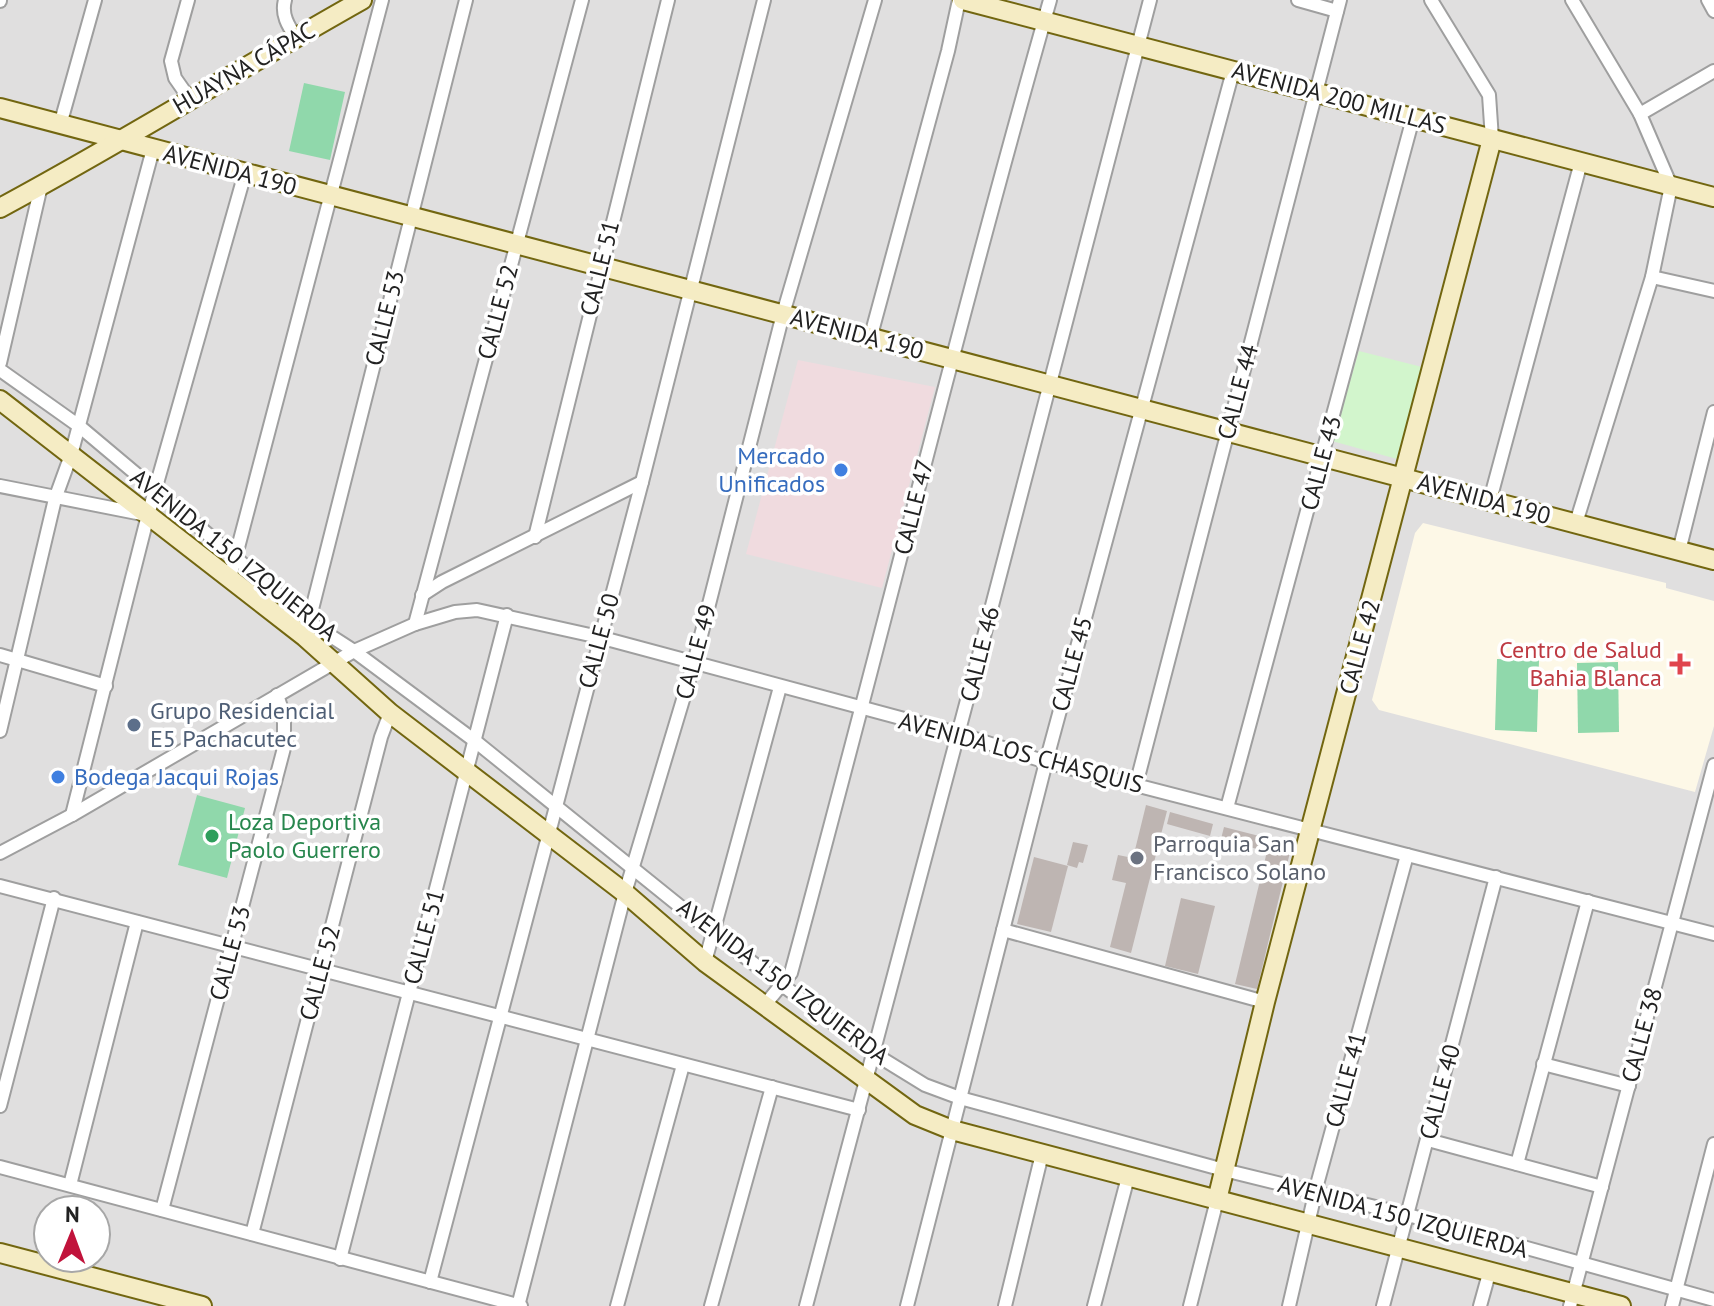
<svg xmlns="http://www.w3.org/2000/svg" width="1714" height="1306" viewBox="0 0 1714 1306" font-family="'PT Sans',sans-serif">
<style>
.residential{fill:#e0dfdf;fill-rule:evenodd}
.commercial{fill:#f0dbdf}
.education{fill:#fdf8e7}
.park{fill:#d2f5cc}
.pitch{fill:#90d8ab}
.building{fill:#beb5b2}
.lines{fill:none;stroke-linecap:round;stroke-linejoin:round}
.street-casing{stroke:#9f9f9f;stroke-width:16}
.secondary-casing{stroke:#726610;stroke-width:22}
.street{stroke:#fff;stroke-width:12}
.secondary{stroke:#f5ecc4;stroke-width:18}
.shop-dot{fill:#3f7fe0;stroke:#fff;stroke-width:3}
.health-dot{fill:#e0444e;stroke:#fff;stroke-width:3}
.service-dot{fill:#5c6f8a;stroke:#fff;stroke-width:3}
.leisure-dot{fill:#2e9e5b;stroke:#fff;stroke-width:3}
.worship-dot{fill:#6b7280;stroke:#fff;stroke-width:3}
.labels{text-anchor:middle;stroke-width:7;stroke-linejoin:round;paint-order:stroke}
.street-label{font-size:24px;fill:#222;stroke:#fff}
.shop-label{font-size:24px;fill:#366cbe;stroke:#fff;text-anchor:end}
.health-label{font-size:24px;fill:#be3a42;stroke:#fff;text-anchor:end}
.service-label{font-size:24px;fill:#4e5e75;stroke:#fff;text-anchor:start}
.leisure-label{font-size:24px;fill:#27864d;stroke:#fff;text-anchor:start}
.worship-label{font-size:24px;fill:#5b616d;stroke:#fff;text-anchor:start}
</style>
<rect width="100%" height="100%" fill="#f1edea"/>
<!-- residential -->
<path class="residential" d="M0,0h1714v1306h-1714zM48,1210h48v48h-48z"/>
<!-- commercial -->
<polygon class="commercial" points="798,360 935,387 882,588 746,554"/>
<!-- education -->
<polygon class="education" points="1423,523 1666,583 1666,588 1714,601 1714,726 1695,792 1379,710 1372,700 1415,533"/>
<!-- park -->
<polygon class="park" points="1359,351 1422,367 1397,459 1332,441"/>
<!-- pitch -->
<g class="pitch">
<polygon points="304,83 345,92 330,160 289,151"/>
<polygon points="1497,659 1539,660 1537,732 1495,730"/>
<polygon points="1618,662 1619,732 1578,733 1577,663"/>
<polygon points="197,795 245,808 227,878 178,865"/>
</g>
<!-- building -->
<g class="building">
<polygon points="1146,805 1167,811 1131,953 1110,947 1126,883 1112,880 1118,855 1133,858"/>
<polygon points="1170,812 1213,824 1210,836 1167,824"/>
<polygon points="1224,827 1267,838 1264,851 1221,839"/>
<polygon points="1270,839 1292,844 1257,989 1235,984"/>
<polygon points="1073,842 1088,845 1083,863 1079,862 1077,868 1067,865"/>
<polygon points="1034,857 1068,866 1051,932 1017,924"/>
<polygon points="1181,898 1215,906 1198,974 1165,966"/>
</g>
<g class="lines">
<!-- street casing -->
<g class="street-casing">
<g id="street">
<polyline points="188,0 171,61 175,78 189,98"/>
<path d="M285,0c-4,14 3,26 11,37"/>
<polyline points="1298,0 1337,11"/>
<polyline points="1431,0 1489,95 1492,139"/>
<polyline points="1572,0 1640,114 1671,186 1652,277 1576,523"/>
<polyline points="1708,0 1714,11"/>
<polyline points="0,1 0,0"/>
<polyline points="1640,114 1714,71"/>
<polyline points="60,125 95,0"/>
<polyline points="1652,277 1714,291"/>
<polyline points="870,339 948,51 959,0"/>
<polyline points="0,363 41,186"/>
<polyline points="0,370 79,426 235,557 309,622 354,651 475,741 713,933 873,1053 925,1085 960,1098 1224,1170 1408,1215 1714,1300"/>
<polyline points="0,486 142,514"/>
<polyline points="1490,500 1581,162"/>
<polyline points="535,537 668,0"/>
<polyline points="1679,551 1714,412"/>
<polyline points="230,578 382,0"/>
<polyline points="422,595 442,582 642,482"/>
<polyline points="415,624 582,0"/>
<polyline points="307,629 466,0"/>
<polyline points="0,655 106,686"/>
<polyline points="0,731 55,499 71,455 153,149"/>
<polyline points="1136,785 1340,0"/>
<polyline points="1227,808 1413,118"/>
<polyline points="72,815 148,515 245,173"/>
<polyline points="0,853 72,815 354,651 415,624 455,612 477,610 599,637 960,734 1046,762 1714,934"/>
<polyline points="0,886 859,1110"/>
<polyline points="1003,930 1265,1002"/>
<polyline points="705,962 780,687"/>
<path d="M764,1006l27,-33c88,-324 167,-650 259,-973"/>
<polyline points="1543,1064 1629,1086"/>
<polyline points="0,1106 54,898"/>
<polyline points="1428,1140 1602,1187"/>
<polyline points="1517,1164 1588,901"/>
<polyline points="0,1167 521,1306"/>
<polyline points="70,1185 137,922"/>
<polyline points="162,1210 284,748 284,716 277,695"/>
<polyline points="252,1234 381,737 390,713"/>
<polyline points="340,1259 507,615"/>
<polyline points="430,1282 642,482 764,0"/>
<polyline points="518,1306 625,893 694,663 783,314 875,0"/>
<polyline points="617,1306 683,1065"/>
<polyline points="711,1306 772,1087"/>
<path d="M806,1306c117,-435 231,-870 344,-1306"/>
<polyline points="907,1306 1046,762 1233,71"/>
<polyline points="1005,1306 1042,1154"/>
<polyline points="1094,1306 1128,1177"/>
<polyline points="1190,1306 1217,1200"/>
<polyline points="1289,1306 1318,1181 1407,855"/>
<polyline points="1383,1306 1496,877"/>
<polyline points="1480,1306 1490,1270"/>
<polyline points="1570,1306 1714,765"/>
<polyline points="1672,1306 1714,1144"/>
</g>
</g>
<!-- secondary casing -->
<g class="secondary-casing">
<g id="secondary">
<polyline points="963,0 1714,197"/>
<polyline points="0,108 1714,560"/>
<path d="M0,208c123,-66 241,-140 362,-208"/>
<polyline points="0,400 305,637 390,713 625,893 705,962 915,1115 952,1130 1621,1306"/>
<polyline points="1217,1200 1265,1002 1492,139"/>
<polyline points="0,1253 202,1306"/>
</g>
</g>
<!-- street -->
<use href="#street" class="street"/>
<!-- secondary -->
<use href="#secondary" class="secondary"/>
</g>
<!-- markers -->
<g class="shop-dot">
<circle cx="841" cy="470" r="8"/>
<circle cx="58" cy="777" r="8"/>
</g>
<path class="health-dot" d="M1676 652h8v8h8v8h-8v8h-8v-8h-8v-8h8z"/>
<circle class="service-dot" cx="134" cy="725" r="8"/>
<circle class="leisure-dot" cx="212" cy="836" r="8"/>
<circle class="worship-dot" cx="1137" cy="858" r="8"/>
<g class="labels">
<!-- street labels -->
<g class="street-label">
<text transform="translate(244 68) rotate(-30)" y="8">HUAYNA CÁPAC</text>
<text transform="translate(1339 98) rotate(15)" y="8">AVENIDA 200 MILLAS</text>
<text transform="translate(230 170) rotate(15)" y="8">AVENIDA 190</text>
<text transform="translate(600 268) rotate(-76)" y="8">CALLE 51</text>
<text transform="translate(498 312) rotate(-75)" y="8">CALLE 52</text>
<text transform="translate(385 318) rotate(-76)" y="8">CALLE 53</text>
<text transform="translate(857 334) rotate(15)" y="8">AVENIDA 190</text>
<text transform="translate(1238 392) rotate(-75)" y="8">CALLE 44</text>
<text transform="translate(1321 463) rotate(-75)" y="8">CALLE 43</text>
<text transform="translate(1484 499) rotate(15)" y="8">AVENIDA 190</text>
<text transform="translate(914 507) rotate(-76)" y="8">CALLE 47</text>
<text transform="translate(234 555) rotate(39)" y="8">AVENIDA 150 IZQUIERDA</text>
<text transform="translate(599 641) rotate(-75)" y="8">CALLE 50</text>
<text transform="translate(1360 647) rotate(-75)" y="8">CALLE 42</text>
<text transform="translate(696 652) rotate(-75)" y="8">CALLE 49</text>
<text transform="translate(980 654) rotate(-76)" y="8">CALLE 46</text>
<text transform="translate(1072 664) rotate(-75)" y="8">CALLE 45</text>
<text transform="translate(1021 753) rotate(15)" y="8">AVENIDA LOS CHASQUIS</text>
<text transform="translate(424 937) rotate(-75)" y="8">CALLE 51</text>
<text transform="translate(230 953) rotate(-75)" y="8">CALLE 53</text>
<text transform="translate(320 973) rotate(-75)" y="8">CALLE 52</text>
<text transform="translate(783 982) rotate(37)" y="8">AVENIDA 150 IZQUIERDA</text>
<text transform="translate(1642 1035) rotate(-75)" y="8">CALLE 38</text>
<text transform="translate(1346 1080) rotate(-75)" y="8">CALLE 41</text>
<text transform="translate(1440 1092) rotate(-75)" y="8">CALLE 40</text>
<text transform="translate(1403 1217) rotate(15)" y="8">AVENIDA 150 IZQUIERDA</text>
</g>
<!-- shop labels -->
<g class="shop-label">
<text x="825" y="464">Mercado<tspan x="825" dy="28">Unificados</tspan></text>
<text x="74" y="785" text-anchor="start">Bodega Jacqui Rojas</text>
</g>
<!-- health labels -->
<g class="health-label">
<text x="1662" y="658">Centro de Salud<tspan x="1662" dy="28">Bahia Blanca</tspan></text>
</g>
<!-- service labels -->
<g class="service-label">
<text x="150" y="719">Grupo Residencial<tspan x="150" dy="28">E5 Pachacutec</tspan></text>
</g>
<!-- leisure labels -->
<g class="leisure-label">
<text x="228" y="830">Loza Deportiva<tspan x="228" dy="28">Paolo Guerrero</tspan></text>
</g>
<!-- worship labels -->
<g class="worship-label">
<text x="1153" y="852">Parroquia San<tspan x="1153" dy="28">Francisco Solano</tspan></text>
</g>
</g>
<!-- north arrow -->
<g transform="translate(72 1234) rotate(1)"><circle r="38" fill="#ffffff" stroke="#a7a7a7" stroke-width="2"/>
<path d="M0-6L14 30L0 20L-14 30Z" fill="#c1133b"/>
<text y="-12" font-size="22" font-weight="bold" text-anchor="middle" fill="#222222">N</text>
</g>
</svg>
